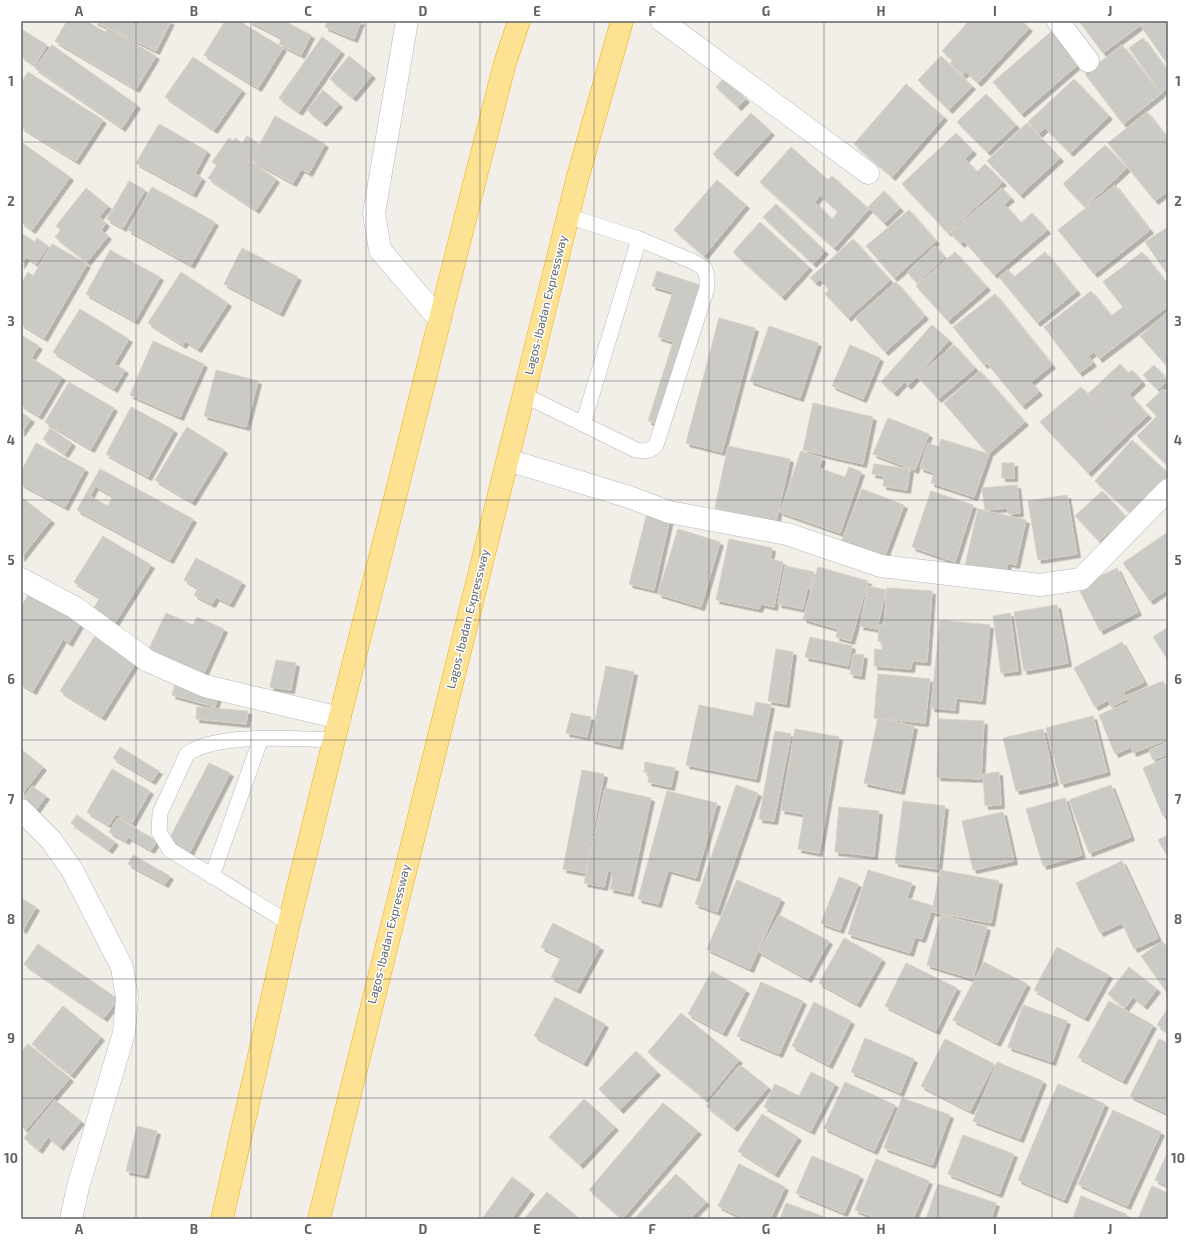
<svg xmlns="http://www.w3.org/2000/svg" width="1189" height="1240" viewBox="0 0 1189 1240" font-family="'Exo 2',sans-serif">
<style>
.building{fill:#cccac5;stroke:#d6d1c6;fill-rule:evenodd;filter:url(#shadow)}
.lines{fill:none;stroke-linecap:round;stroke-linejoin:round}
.service-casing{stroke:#b5b8bc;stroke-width:16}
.minor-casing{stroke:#b5b8bc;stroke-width:23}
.motorway-casing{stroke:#f9ab00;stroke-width:23}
.service{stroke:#fff;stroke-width:15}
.minor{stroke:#fff;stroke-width:22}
.motorway{stroke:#fde293;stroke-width:22}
.grid{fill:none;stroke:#5f6368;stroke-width:1;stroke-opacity:0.55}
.labels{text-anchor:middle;stroke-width:3;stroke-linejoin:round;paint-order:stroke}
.street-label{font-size:12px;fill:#5f6368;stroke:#fff}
.neatline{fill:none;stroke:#5f6368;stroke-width:1.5}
.grid-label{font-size:13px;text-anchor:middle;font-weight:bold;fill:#5f6368}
</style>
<defs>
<filter id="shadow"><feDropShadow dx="3.5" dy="3.5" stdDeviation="0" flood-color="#0004"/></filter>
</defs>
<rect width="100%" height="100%" fill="#f1efe8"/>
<!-- building -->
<g class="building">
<polygon points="67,21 86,21 105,32 108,28 156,56 136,89 55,41"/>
<polygon points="94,21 171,21 156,51"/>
<polygon points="225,21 239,21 283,48 258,88 204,55"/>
<polygon points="249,21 284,21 311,35 301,55 279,44 282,38"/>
<polygon points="328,21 361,21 354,39 325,27"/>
<polygon points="969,21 1022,21 1029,28 978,83 966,72 963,75 950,63 953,60 942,51"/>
<polygon points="1079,21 1144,21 1145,22 1103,53"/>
<polygon points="1148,21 1168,21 1168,65 1141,26"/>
<polygon points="21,29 47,45 35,65 21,56"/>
<polygon points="1053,30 1081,62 1021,114 993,82"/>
<polygon points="322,37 341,51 299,112 279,98"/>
<polygon points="1143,38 1168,72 1168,88 1161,93 1129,48"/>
<polygon points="52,45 137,105 122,128 35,68"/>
<polygon points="1122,45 1161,94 1123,124 1085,74"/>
<polygon points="349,56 372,75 353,98 330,79"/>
<polygon points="941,56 972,86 949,110 918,80"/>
<polygon points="193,57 242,90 214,130 165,97"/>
<polygon points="28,72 103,120 76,161 21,127 21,83"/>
<polygon points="724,78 746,99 738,107 716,87"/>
<polygon points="1074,79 1109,116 1070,153 1045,128 1039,134 1028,122"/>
<polygon points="906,84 944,117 892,177 854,144"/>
<polygon points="323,90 339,104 323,123 307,110"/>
<polygon points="986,94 1016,125 987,152 957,122"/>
<polygon points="1147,112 1168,139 1168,191 1155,201 1108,143"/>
<polygon points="751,113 771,132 734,173 713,154"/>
<polygon points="275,116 325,144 309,173 301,169 293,183 251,160"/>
<polygon points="1027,123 1060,158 1020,195 987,161"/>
<polygon points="159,124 207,151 195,173 202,178 193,194 136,163"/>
<polygon points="956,133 973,151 965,159 977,172 985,164 1003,182 948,233 902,184"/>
<polygon points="247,136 259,144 248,160 276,179 256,210 208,178 217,165 212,162 229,138 233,141 235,138 242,143"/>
<polygon points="21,142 70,177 32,230 21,222"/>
<polygon points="1105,145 1127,168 1085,207 1063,184"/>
<path d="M791,147l37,33 4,-4 37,33 -35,39 -74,-66zM820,195l18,17 -6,7 -17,-17z"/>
<polygon points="717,180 746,205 704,256 674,230"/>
<polygon points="129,181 145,190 123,228 107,219"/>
<polygon points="1115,185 1150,230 1094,274 1058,230"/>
<polygon points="152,187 215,222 191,265 128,230"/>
<polygon points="86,188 108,206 99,217 106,223 101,230 108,236 87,262 55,237 61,230 56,226"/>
<polygon points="1002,188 1011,198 1004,204 1021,223 1032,213 1047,230 994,275 964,241 961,244 950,233"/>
<polygon points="884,191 900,208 884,223 868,207"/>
<polygon points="776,204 825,251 813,264 763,217"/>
<polygon points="909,210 936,241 894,278 866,246"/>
<polygon points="760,222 809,267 782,297 733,252"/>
<polygon points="1168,227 1168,275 1145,242"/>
<polygon points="21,233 35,242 37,238 48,246 36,264 26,257 21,265"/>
<polygon points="853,239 890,280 848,318 825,294 829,290 820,279 816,283 810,278"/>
<polygon points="52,244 87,264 44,338 21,324 21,284 28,272 33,276"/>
<polygon points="935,246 945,257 917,283 907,272"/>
<polygon points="242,248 298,277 280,313 224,284"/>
<polygon points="110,250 160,277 135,321 86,294"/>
<polygon points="955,252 987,287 948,321 916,286"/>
<polygon points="1045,252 1077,291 1037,323 999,277 1008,270 1014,277"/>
<polygon points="1142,252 1168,285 1168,306 1099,359 1094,352 1088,356 1093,363 1079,373 1044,327 1091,291 1111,316 1123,307 1103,282"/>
<polygon points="657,271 706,287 661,425 648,421 673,342 658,337 673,292 652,286"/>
<polygon points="181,272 228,303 198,349 185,341 183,345 148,323"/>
<polygon points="896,282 925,316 885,352 855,318"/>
<polygon points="995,294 1052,365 1031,382 1039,392 1022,406 987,363 984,365 953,327"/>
<polygon points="80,309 129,339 114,364 125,370 114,389 53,352"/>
<polygon points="1168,312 1168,367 1140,336"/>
<polygon points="719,318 755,328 722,452 686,443"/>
<polygon points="932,325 949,340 908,386 904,382 894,393 881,382"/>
<polygon points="769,326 818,343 800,398 750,381"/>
<polygon points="21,335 39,346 31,358 62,377 39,416 21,405"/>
<polygon points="153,341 204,364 180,417 130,395"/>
<polygon points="850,345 880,358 863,399 832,386"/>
<polygon points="954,345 975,368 938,399 917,376"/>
<polygon points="1120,364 1128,373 1132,370 1142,382 1129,394 1148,415 1126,435 1088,394"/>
<polygon points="1154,365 1168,380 1158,390 1143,375"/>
<polygon points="216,370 258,381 246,427 204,416"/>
<polygon points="980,371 1025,422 988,454 944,403"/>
<polygon points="69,382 114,408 91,449 45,422"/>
<polygon points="1081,387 1126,436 1088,473 1040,422"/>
<polygon points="1163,389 1168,394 1168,466 1137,436 1157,416 1146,405"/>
<polygon points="813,403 873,417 863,464 803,450"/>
<polygon points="131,407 174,430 148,477 106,454"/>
<polygon points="21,412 31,419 21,433"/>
<polygon points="888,418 929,434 915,470 873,454"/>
<polygon points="187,427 224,450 192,502 155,480"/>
<polygon points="50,428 72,443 65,454 43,439"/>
<polygon points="941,439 989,454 974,497 931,483 934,473 920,468 928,443 939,447"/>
<polygon points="1132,440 1168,473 1168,481 1135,517 1095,481"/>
<polygon points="36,443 85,469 65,507 21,484 21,472"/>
<polygon points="728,446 790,459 776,522 715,508"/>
<polygon points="801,451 822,458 819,468 845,477 849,467 861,472 840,533 780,512"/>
<rect x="1002" y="463" width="12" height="15"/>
<polygon points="874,464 910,469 907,490 883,486 884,476 872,474"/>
<path d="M100,469l93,50 -23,41 -93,-50zM95,486l18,10 -5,10 -18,-10z"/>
<polygon points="1017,485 1020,513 1008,514 1008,508 985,510 982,488"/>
<polygon points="862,489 904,505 884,558 841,542"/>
<polygon points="931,491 973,505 955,562 912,547"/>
<polygon points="1102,491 1126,517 1099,541 1075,516"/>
<polygon points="1067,495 1077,554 1038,560 1028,501"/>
<polygon points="21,497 51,520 21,558"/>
<polygon points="978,509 1026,520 1016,565 1008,563 1005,575 965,566"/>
<polygon points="647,513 670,518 654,590 629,584"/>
<polygon points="678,529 720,542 701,607 658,594"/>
<polygon points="1168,532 1168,589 1150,601 1123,563"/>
<polygon points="103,536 151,565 115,623 93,609 100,598 74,582"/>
<polygon points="729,539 772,548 770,559 783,562 774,607 761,604 759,609 716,600"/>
<polygon points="196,558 242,582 230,604 216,597 212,604 194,595 198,588 184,580"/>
<polygon points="785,566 814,572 811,589 807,588 803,609 778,604"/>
<polygon points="818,567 868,581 851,641 836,637 838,629 803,619"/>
<polygon points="1117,568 1138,612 1100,631 1078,587"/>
<polygon points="868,586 886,590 877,629 860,626"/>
<polygon points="887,588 932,591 927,662 912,661 911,669 874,666 875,649 882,650 882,642 878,641 879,625 884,625"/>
<polygon points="31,590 83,619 69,643 63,639 33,691 21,684 21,607"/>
<polygon points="1057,605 1068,663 1024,671 1014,612"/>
<polygon points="166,613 193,625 197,617 224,629 201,680 146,655"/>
<polygon points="1010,613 1018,671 1001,673 993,616"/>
<polygon points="940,620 990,625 982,701 956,698 955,710 931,708"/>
<polygon points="1168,627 1168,660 1153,637"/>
<polygon points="95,636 136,662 102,717 60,691"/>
<polygon points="810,637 852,646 848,666 805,657"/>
<polygon points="1122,642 1144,682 1123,692 1127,699 1111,707 1108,700 1095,707 1074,668"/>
<polygon points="776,649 793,652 786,704 768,701"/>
<polygon points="853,654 864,655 861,676 850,674"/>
<polygon points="276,660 296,663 291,690 270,687"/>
<polygon points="606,666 634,672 619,746 591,740"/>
<polygon points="878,674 930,679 925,723 874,718"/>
<polygon points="1163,681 1168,693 1168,739 1133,753 1131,747 1115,754 1099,715 1129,702 1126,696"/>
<polygon points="175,684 218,696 215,707 172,695"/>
<polygon points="756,702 771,705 756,779 686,765 699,705 753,716"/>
<polygon points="197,707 248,711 246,724 196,719"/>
<polygon points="571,713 591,717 587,737 566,733"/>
<polygon points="1093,716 1107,772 1061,784 1046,728"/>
<polygon points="878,718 914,726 901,791 864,783"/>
<polygon points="939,719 984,721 981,779 937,777"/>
<polygon points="795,729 839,737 819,853 798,849 804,814 781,810"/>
<polygon points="1043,729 1055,782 1016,791 1003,738"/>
<polygon points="775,731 791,734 774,821 759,819"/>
<polygon points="1168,742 1168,754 1153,760 1149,750"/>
<polygon points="120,747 159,771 152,781 113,758"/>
<polygon points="21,749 43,767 22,794 21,794"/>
<polygon points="1168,757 1168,814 1163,816 1143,768"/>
<polygon points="645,762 675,768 671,787 648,782 649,773 644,772"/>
<polygon points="209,763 230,773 190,852 168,841"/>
<polygon points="112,769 150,791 132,823 116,814 109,825 87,812"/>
<polygon points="582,770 604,774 585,873 563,869"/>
<polygon points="999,772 1001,805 985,806 983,774"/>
<polygon points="736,785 758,793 717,912 695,904"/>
<polygon points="1111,785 1131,837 1089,853 1069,800"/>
<polygon points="32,786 46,796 33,814 21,802"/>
<polygon points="605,788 651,798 630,893 610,889 613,877 611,876 612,871 608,870 604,887 584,883"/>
<polygon points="667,791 717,803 696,878 668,870 658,904 638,899"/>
<polygon points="1065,798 1082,855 1043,866 1026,809"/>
<polygon points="903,801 945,806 938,869 895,863"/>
<polygon points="839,807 879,811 874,856 835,852"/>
<polygon points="1003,812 1014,861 973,870 962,821"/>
<polygon points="77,815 115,842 109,850 71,823"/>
<polygon points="118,818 157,841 151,850 128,837 126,841 109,832"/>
<polygon points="1168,835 1168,857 1158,840"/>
<polygon points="133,855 170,876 165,884 128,864"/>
<polygon points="1122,861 1158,938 1134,949 1122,923 1100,933 1076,883"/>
<polygon points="868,870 912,883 907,898 933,906 922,939 915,937 910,953 848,934"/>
<polygon points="940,870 999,881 991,923 932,912"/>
<polygon points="839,877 858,884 840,930 821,923"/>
<polygon points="737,880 781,899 750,969 707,949"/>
<polygon points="21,898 36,907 23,930 21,929"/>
<polygon points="779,915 829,941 808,979 759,952"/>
<polygon points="941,915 987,927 973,979 927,965"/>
<polygon points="553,923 600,947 577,990 551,977 561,957 541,947"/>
<polygon points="844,938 882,959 857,1004 819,983"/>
<polygon points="1162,941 1168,949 1168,990 1166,991 1141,956"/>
<polygon points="38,944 118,999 104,1018 24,964"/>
<polygon points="1057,947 1109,975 1085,1018 1034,990"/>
<polygon points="984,962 1027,984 997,1043 953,1020"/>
<polygon points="906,963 957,988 936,1031 885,1006"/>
<polygon points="1129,967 1157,989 1144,1006 1133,997 1125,1008 1108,994"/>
<polygon points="712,971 746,990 723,1033 688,1014"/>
<polygon points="761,982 803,1001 779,1054 737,1036"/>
<polygon points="555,997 605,1024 584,1063 534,1036"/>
<polygon points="1109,1001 1153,1025 1123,1081 1078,1057"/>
<polygon points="814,1002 851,1021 829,1065 792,1046"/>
<polygon points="1023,1005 1067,1021 1052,1062 1008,1047"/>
<polygon points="63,1006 101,1037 71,1075 32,1044"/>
<polygon points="1168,1008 1168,1032 1157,1025"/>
<polygon points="681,1013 739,1060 706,1100 648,1052"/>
<polygon points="865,1038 914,1059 900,1093 851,1072"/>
<polygon points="945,1039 994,1064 970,1111 921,1086"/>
<polygon points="1159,1039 1168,1043 1168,1114 1130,1096"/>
<polygon points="28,1044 70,1078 26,1130 21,1126 21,1052"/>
<polygon points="636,1051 657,1072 620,1110 599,1089"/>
<polygon points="997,1062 1043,1081 1020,1139 973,1121"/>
<polygon points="740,1065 768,1087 734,1128 706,1106"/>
<polygon points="811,1072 835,1084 811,1131 764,1107 775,1084 799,1096"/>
<polygon points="845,1082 895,1105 874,1151 824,1128"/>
<polygon points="1058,1084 1105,1104 1064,1200 1018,1180"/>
<polygon points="902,1098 950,1115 932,1165 884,1148"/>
<polygon points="584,1099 615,1127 580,1165 549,1137"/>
<polygon points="55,1100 81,1121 60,1147 48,1137 39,1150 24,1138"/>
<polygon points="663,1103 698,1131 622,1219 589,1190"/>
<polygon points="1113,1110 1161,1132 1127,1206 1078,1184"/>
<polygon points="762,1114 798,1137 775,1174 738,1151"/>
<polygon points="137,1126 157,1131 145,1175 126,1171"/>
<polygon points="963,1135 1014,1154 999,1194 948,1174"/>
<polygon points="1168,1151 1168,1186 1155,1180"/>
<polygon points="812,1156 860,1176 844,1213 796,1193"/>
<polygon points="876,1159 929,1181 913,1219 878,1219 855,1210"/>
<polygon points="739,1164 785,1187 770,1219 745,1219 718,1206"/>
<polygon points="676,1174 706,1202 690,1219 638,1219 636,1217"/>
<polygon points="512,1177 531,1191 511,1219 482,1219"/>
<polygon points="938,1184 996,1203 991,1219 926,1219"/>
<polygon points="1152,1186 1168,1193 1168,1219 1138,1219"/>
<polygon points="547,1192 580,1219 524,1219"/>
<polygon points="1081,1196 1126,1214 1124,1219 1073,1218"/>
<polygon points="786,1203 830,1219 780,1219"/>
</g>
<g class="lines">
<!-- service casing -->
<g class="service-casing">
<g id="service">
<path d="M524,395l112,55c8,1 14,2 20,-5l51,-157v-10l-2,-9 -11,-7 -55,-23 -71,-23"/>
<polyline points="583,424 639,239"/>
<polyline points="212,876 261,738"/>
<path d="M289,923l-119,-73 -11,-18 1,-19 27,-59c29,-22 110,-15 147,-14"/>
</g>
</g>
<!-- minor casing -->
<g class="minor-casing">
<g id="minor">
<polyline points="407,21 374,213 380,250 440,320"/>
<polyline points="662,21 868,173"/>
<polyline points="1058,21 1088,61"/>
<polyline points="508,460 629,497 669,512 787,534 881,566 1040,585 1081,579 1168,490"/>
<polyline points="21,579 74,607 148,661 205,686 340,718"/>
<polyline points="21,810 51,840 72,870 122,967 127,998 124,1033 78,1187 71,1219"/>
</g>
</g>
<!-- motorway casing -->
<g class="motorway-casing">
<g id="motorway">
<polyline points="222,1219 289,923 334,740 477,172 505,63 519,21"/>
<polyline points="319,1219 578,176 622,21"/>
</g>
</g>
<!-- service -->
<use href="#service" class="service"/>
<!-- minor -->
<use href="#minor" class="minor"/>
<!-- motorway -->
<use href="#motorway" class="motorway"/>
</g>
<!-- grid -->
<path class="grid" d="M136,21v1198M251,21v1198M366,21v1198M480,21v1198M594,21v1198M709,21v1198M824,21v1198M938,21v1198M1052,21v1198M21,142h1147M21,261h1147M21,381h1147M21,500h1147M21,620h1147M21,740h1147M21,859h1147M21,979h1147M21,1098h1147"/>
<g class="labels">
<!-- street labels -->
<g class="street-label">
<text transform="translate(546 305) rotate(-76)" y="4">Lagos-Ibadan Expressway</text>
<text transform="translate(468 619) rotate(-76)" y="4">Lagos-Ibadan Expressway</text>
<text transform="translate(389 934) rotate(-76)" y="4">Lagos-Ibadan Expressway</text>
</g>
</g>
<!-- border -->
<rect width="1189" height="1240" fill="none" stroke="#ffffff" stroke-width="44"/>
<rect x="22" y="22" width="1145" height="1196" class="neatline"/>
<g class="grid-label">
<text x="79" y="16">A</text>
<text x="194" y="16">B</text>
<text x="308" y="16">C</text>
<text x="423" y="16">D</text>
<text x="537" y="16">E</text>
<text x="652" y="16">F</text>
<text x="766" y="16">G</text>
<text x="881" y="16">H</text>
<text x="995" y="16">I</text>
<text x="1110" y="16">J</text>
<text x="11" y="86">1</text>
<text x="1178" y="86">1</text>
<text x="11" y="206">2</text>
<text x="1178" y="206">2</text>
<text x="11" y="326">3</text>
<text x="1178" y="326">3</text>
<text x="11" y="445">4</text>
<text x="1178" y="445">4</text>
<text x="11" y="565">5</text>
<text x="1178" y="565">5</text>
<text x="11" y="684">6</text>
<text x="1178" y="684">6</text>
<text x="11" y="804">7</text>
<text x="1178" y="804">7</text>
<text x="11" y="924">8</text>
<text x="1178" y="924">8</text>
<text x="11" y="1043">9</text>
<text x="1178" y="1043">9</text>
<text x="11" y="1163">10</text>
<text x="1178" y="1163">10</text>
<text x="79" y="1234">A</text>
<text x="194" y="1234">B</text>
<text x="308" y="1234">C</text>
<text x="423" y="1234">D</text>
<text x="537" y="1234">E</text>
<text x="652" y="1234">F</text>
<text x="766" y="1234">G</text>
<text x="881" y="1234">H</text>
<text x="995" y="1234">I</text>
<text x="1110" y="1234">J</text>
</g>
</svg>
